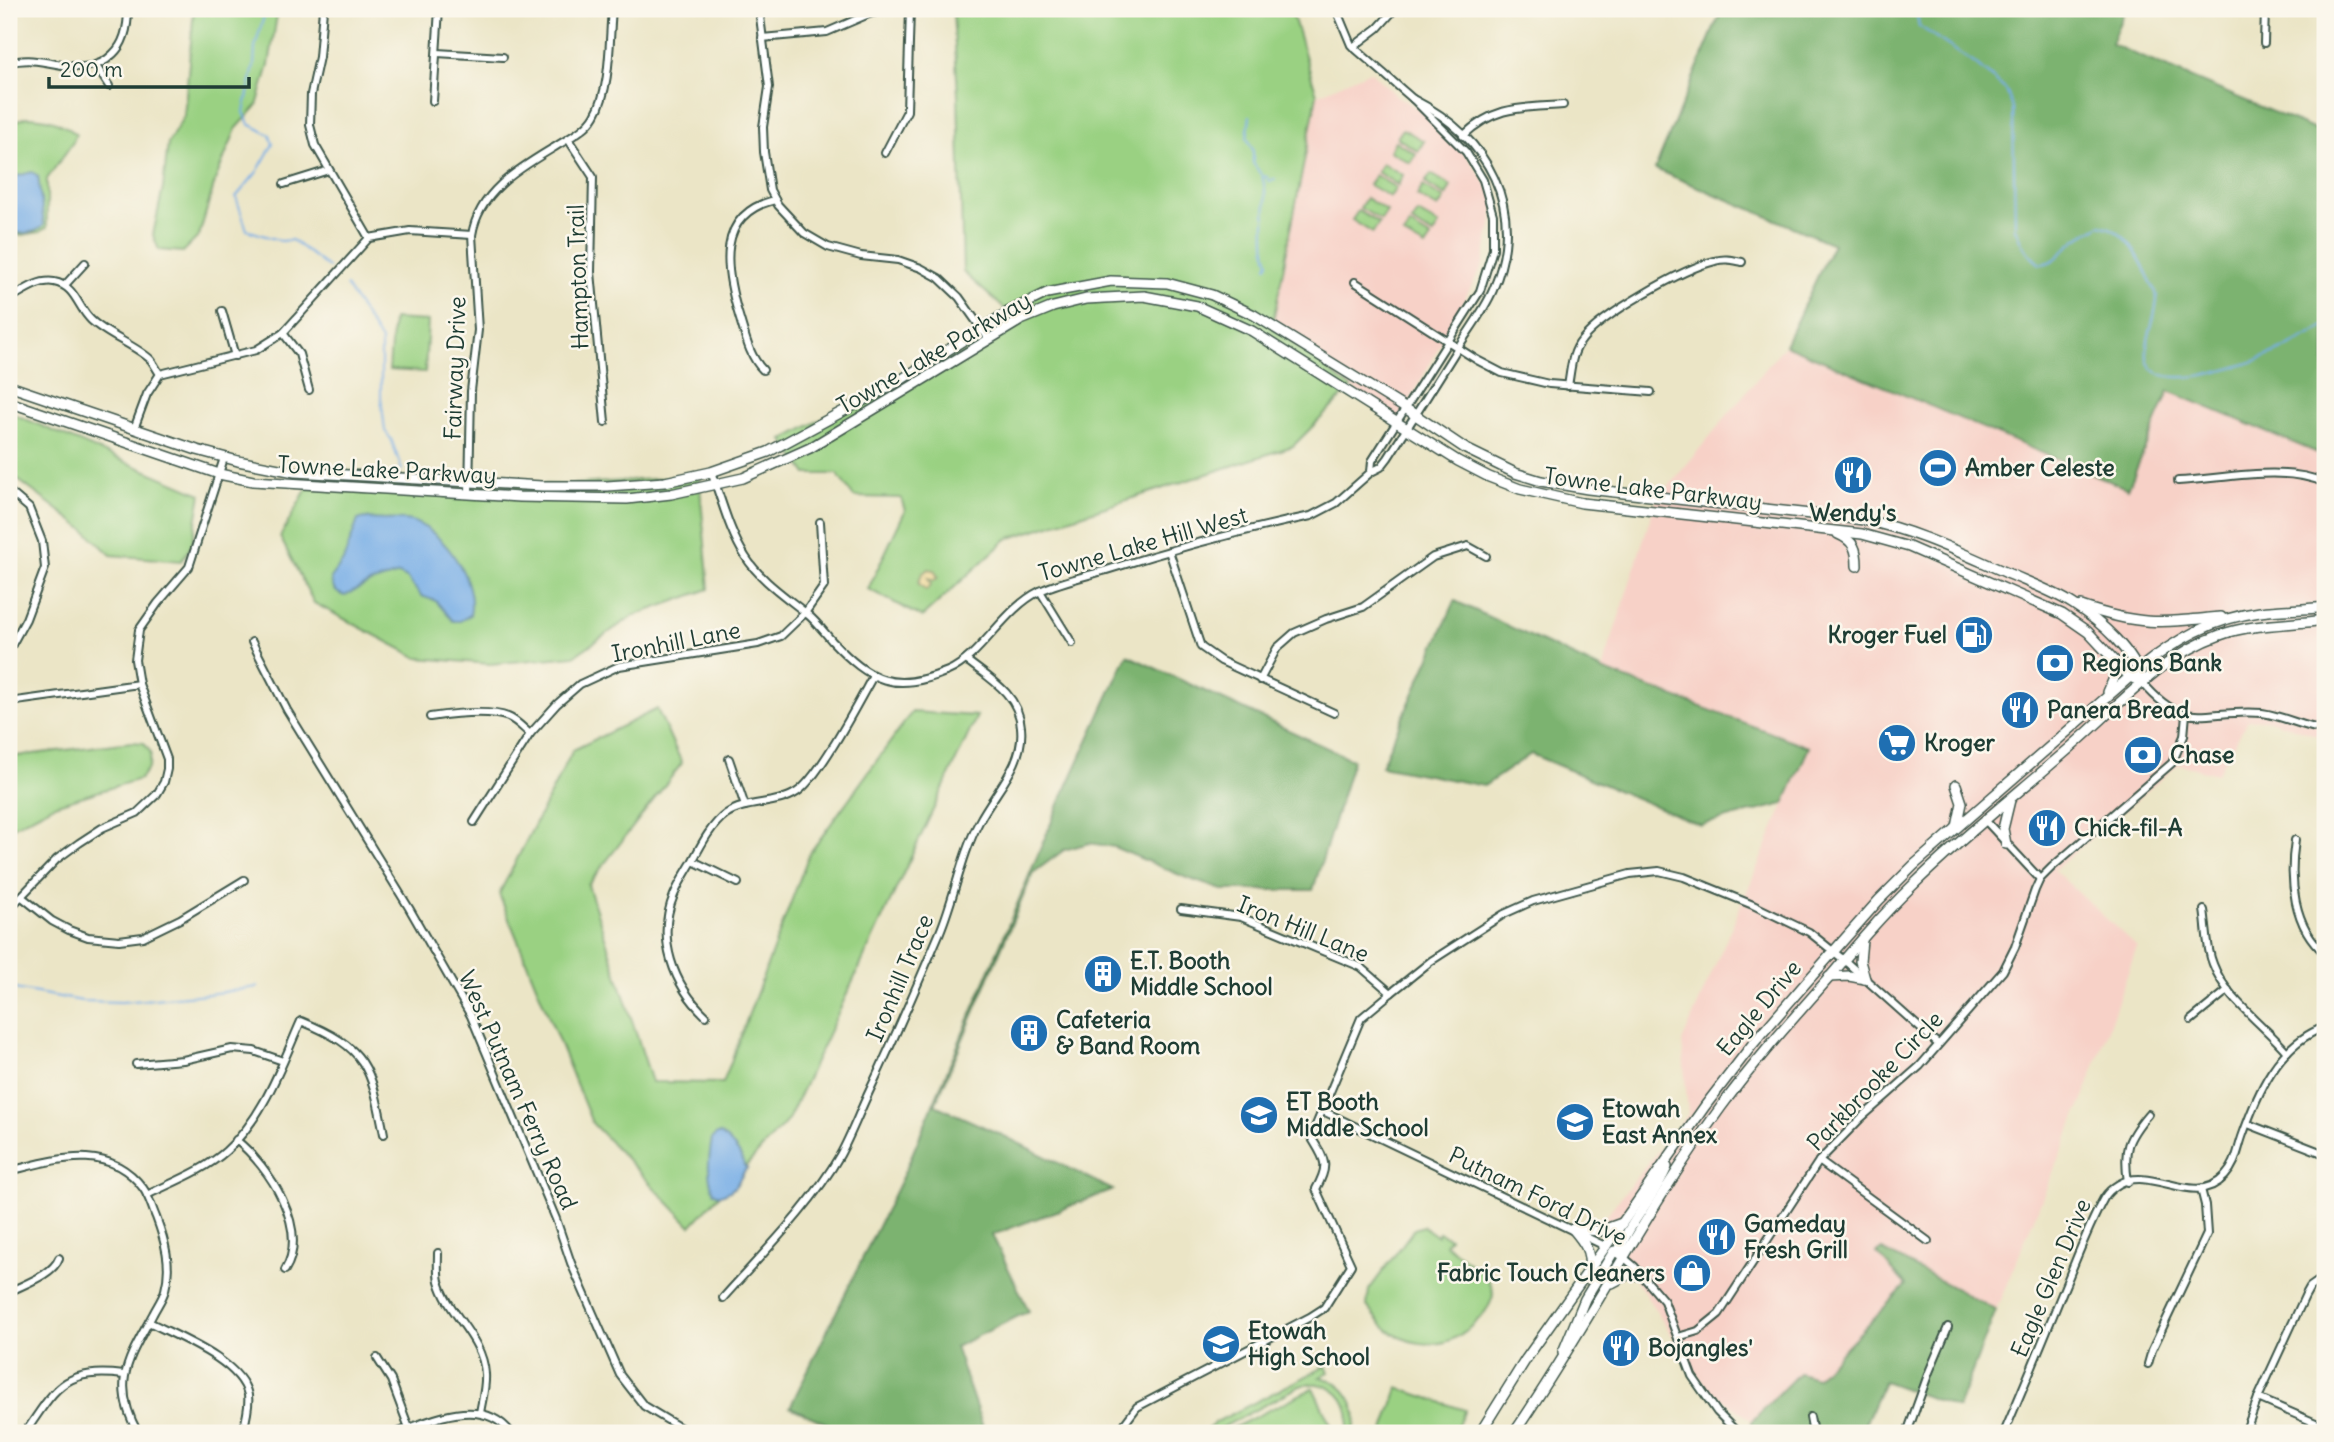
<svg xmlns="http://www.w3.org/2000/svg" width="2334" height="1442" viewBox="0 0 2334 1442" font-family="Delius,sans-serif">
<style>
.built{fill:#f7d1c7}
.green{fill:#9ad182;stroke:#5c875b;stroke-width:2}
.forest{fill:#7bb370;stroke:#4d7852;stroke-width:2}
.sand{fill:#eeda9e;stroke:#868c69;stroke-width:2}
.water{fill:#78aee6;stroke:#4c768d;stroke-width:2}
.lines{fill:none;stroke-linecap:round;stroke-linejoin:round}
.stream{stroke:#78aee6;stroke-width:2}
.street-casing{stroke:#3e564a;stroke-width:10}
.secondary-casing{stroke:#3e564a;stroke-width:12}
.street{stroke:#fff;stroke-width:6}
.secondary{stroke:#fff;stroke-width:9}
.labels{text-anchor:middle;stroke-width:5;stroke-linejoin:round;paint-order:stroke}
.street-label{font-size:23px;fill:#1f3d34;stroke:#fbf7ec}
.poi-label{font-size:23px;font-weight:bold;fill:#1f3d34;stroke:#fbf7ec;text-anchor:start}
</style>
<rect width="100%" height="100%" fill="#fbf7ec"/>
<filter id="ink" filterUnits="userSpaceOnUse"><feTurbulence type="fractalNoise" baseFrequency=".0143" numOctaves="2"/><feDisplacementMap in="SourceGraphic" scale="14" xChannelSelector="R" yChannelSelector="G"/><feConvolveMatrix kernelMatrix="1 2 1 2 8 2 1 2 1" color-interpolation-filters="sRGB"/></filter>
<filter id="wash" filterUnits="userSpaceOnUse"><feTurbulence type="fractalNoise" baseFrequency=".00686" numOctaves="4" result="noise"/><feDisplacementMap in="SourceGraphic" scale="28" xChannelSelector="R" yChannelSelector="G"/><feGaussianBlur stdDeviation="1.57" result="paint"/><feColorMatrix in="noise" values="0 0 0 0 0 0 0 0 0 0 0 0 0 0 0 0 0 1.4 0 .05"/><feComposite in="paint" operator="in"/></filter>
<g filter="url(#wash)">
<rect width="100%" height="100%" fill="#ebe5c6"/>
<!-- built -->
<g class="built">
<polygon points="1370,71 1397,96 1442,124 1470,160 1496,199 1483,265 1398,423 1272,328 1317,95"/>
<polygon points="1785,345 2127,489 2169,391 2325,456 2325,738 2266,719 2248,720 2217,774 2179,764 2054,870 2137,947 2083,1100 1996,1310 1882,1250 1878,1253 1906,1285 1816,1379 1799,1373 1752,1421 1706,1387 1599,1224 1688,1114 1682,1042 1809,747 1602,670 1655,503"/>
</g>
<!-- green -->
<g class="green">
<polygon points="194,9 278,9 269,65 257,106 236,129 216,178 199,236 183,252 159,250 153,235 163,188 168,143 184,116"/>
<polygon points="955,9 1291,9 1317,95 1272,327 1351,388 1293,446 1007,539 922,617 868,589 905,511 901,498 854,497 837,474 807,474 783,440 955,347 1007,311 963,272 958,96 953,13"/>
<path d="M26,117c20,0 34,4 50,17l-3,8 -26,37v48l-7,5 -31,5v-113z"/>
<polygon points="1403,129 1424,141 1418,151 1397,138"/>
<polygon points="1395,141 1416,154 1410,163 1390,151"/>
<polygon points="1382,163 1403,175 1398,185 1377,172"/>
<polygon points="1431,174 1451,186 1446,196 1425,183"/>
<polygon points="1375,175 1396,188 1390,197 1369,185"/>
<polygon points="1423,186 1444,199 1438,208 1417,196"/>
<polygon points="1366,198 1387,211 1381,220 1360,208"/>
<polygon points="1358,211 1379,223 1373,233 1352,220"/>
<polygon points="1418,213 1439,225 1433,235 1412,222"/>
<polygon points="1410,225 1431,238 1425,247 1404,235"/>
<polygon points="393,319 428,321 425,372 389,370"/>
<polygon points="9,412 201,494 192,545 181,561 111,555 86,531 9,473"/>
<polygon points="318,468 437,480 563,485 699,476 709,589 633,616 574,656 490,664 418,658 314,603 280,537"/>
<polygon points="657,709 682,763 588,885 652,1082 723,1083 809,854 912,712 977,716 788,1120 691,1226 592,1123 499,894 573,750"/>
<polygon points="131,742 144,743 151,753 149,767 140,779 54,805 9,829 9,757"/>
<path d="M1423,1226l14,10 2,-4 10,6 -4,6 39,30c6,7 11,16 8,25 -5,16 -31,39 -47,43 -14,4 -34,1 -47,-6 -13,-6 -22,-19 -31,-30l2,-16 45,-61z"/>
<path d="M1326,1366l3,6 -9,5c26,6 42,30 33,56h-7c11,-30 -15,-57 -46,-47l-88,47h-9l13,-11z"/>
<polygon points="1313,1388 1335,1433 1223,1433"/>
<polygon points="1398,1388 1465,1410 1454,1433 1383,1433"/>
</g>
<!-- forest -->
<g class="forest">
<polygon points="1722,9 2125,9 2111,44 2320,132 2325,120 2325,456 2169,391 2128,489 1785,345 1833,244 1655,169"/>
<polygon points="1455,601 1602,670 1809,747 1784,804 1700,825 1531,754 1484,786 1381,766"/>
<polygon points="1127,655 1353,760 1313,890 1222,890 1187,878 1114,847 1089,843 1064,850 1033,873 935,1105 1002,1135 1113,1190 992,1235 1029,1311 955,1347 985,1433 847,1433 790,1407 906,1169 1060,802"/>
<polygon points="1882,1250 1996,1310 1958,1408 1884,1381 1861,1433 1758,1433 1752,1427 1752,1421 1799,1373 1816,1378 1906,1285 1877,1253"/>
</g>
<!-- sand -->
<polygon class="sand" points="928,569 934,570 938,577 934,581 928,578 931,585 926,590 918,583 922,574"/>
<!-- water -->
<g class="water">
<path d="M32,172l6,4 6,49c-7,9 -24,8 -35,8v-55z"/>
<path d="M364,518c17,4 35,-1 50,4 31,11 64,60 56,93l-10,6h-7l-17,-20 -15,-5 -14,-18 -8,-4 -29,9 -25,13c-10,-3 -13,-8 -14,-18l12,-17 15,-41z"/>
<path d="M717,1134h4c10,9 21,19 23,32l3,2c-10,12 -8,22 -27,27l-6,-2c-8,-18 -5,-36 -2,-55z"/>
</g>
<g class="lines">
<!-- stream -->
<g class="stream">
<polyline points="262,9 264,16 255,47 254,66 244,112 249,124 270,135 273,144 257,172 236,197 247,230 281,241 292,240 329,268"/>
<path d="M1916,9l3,17 55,37 18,15 14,12 7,18 2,120c6,15 12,26 25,36 19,-2 19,-11 32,-21 8,-8 20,-13 29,-18 27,7 37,30 48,53 3,6 8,13 8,20 0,18 -15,47 -9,64 14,36 115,-2 140,-15 13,-7 25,-14 37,-21"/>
<polyline points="1250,116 1247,138 1253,150 1253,163 1262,176 1267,177 1269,181 1275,180"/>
<path d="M1262,176c9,28 -3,58 7,86l-2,4"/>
<polyline points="346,286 381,341 381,397 385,431 391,439 402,470"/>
<polyline points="9,988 82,1001 122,1002 208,994 258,987"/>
</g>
</g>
</g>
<g filter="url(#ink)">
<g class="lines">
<!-- street casing -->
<g class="street-casing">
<g id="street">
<polyline points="323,9 319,57 311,94 310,125 315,145 369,238"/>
<polyline points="759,9 769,87 763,127 764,152 770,190 778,205 804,233 828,247 861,256 898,260 921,268 939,278 959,297 988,338"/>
<polyline points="1336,9 1351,45 1413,99 1466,152 1483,180 1493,215 1493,249 1480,291 1372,461 1371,472"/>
<polyline points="762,38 827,32 869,14 889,9"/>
<polyline points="2264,43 2265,9"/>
<polyline points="1353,47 1378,28 1395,9"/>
<polyline points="437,53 503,57"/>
<path d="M9,63c36,-12 75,21 104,-9 12,-11 15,-29 15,-45"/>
<polyline points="96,66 109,86"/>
<polyline points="433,101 439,9"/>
<path d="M1463,136c32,-31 59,-28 100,-31"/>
<polyline points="568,139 593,177 591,272 605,422"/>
<polyline points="885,153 907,111 910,9"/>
<polyline points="284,184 329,170"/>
<polyline points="1355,282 1477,360 1502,373 1549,384 1651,392"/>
<polyline points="65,285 85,263"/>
<path d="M9,299c13,-7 29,-20 45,-17 22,4 23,25 37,38 17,16 46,26 60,40 3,4 6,10 9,14"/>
<polyline points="222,311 235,356"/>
<polyline points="283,333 299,354 309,390"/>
<path d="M763,370c-14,-14 -18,-35 -24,-54 -14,-46 -24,-102 36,-116"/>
<path d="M1568,386c3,-16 3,-33 14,-46 19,-25 102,-72 133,-79 10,-3 17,-1 27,1"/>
<polyline points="134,429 147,394 160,374 256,350 283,333 369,238 410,231 472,235"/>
<path d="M711,472c11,28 18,59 34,84 14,23 41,41 62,58 9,7 17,18 25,27 39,41 62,52 116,30 33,-14 55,-62 92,-80 21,-10 47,-15 70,-22 66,-21 133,-39 201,-53l25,-13 35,-31 10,-5 7,-9c23,-36 46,-72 69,-109 12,-19 27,-38 36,-59 35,-82 -5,-153 -80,-191"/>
<path d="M2178,481c45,-2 106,-17 147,2"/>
<polyline points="9,491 29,508 42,541 45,568 26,619 9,650"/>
<path d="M469,494l2,-103 7,-61 -6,-95c7,-45 50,-68 86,-90 13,-8 29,-16 37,-30 16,-27 14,-75 17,-106"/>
<polyline points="1169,551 1201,647 1221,661 1334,713"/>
<polyline points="1040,591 1072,643"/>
<polyline points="252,642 287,710 409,908 471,1016 556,1219 571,1263 620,1375 644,1406 689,1433"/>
<polyline points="1260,680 1277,648 1294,633 1326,619 1363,607 1433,557 1468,546 1486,556"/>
<path d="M2143,683c43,51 63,25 119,30 22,3 41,14 63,17"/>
<polyline points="9,702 139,684"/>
<path d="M430,717c21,-3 59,-8 78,0 8,3 15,11 22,17"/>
<polyline points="729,759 745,806"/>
<polyline points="1985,820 2040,879"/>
<polyline points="474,822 530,734 557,704 580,684 619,666 758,644 781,636 805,613 824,586 820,522"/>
<path d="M2295,840c-6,39 -2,87 30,113"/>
<polyline points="693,861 738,883"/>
<polyline points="22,897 52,921 69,930 88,937 119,940 143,937 180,919 244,880"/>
<polyline points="9,909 57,859 79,843 102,828 137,813 157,794 164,782 167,769 167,759 139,684 135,660 139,630 158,603 189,567 224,458"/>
<path d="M2204,910c3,17 2,37 9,54 13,35 50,60 74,88"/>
<polyline points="1391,993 1431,961 1504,914 1533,901 1630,874 1659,871 1684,877 1753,905 1809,932 1844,960 1938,1044"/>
<path d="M706,1016c-33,-31 -50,-78 -32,-121 5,-12 12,-23 18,-33 9,-17 19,-37 34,-48 20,-14 50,-8 71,-22 22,-14 62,-91 76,-116"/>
<polyline points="2191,1020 2228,990"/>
<polyline points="136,1064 183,1060 232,1049 254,1051 283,1061"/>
<polyline points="1321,1110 1607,1247"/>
<polyline points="2248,1124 2325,1154"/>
<path d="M236,1140c33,26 74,89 49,130"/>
<polyline points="1819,1161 1928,1241"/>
<path d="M9,1171c46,-11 99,-30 134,17 6,8 9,20 13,29 9,24 16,48 9,73 -2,8 -8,16 -12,24 -24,45 -43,68 -15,119"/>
<path d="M2128,1182c-5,-33 -1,-43 20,-68"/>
<path d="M147,1195c26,-13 58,-25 79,-44 38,-34 55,-85 75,-130 67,27 70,47 83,113"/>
<path d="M438,1253c0,9 -1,19 1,28 9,34 44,56 46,93 1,13 -3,26 -5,39"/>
<polyline points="1622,1256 1634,1266 1664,1301 1692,1376 1717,1412 1738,1433"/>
<path d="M9,1292c15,-8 44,-17 50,-34"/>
<path d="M723,1298c39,-44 88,-92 117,-143 11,-20 19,-42 29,-63 25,-53 48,-106 71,-160 15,-36 21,-76 39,-110 16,-31 46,-58 42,-95 -2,-33 -32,-49 -55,-67"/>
<path d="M149,1322c29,15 92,39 99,73 2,12 -3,26 -5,38"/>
<polyline points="1678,1337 1698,1331 1719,1314 1819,1161 1861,1118 1920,1066 2003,971 2015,947 2035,890 2040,879 2052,867 2172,763 2184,736 2186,714"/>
<polyline points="377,1358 391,1380 409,1428"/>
<polyline points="2148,1364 2152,1350 2207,1234 2205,1205 2201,1189"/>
<polyline points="2258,1398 2325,1427"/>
<polyline points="1810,1417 1813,1433"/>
<path d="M25,1433c31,-46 39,-65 99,-58"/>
<path d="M396,1433c36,-13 86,-38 115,0"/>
<path d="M1123,1433l2,-10 12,-16 173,-90 14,-9 27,-43 -35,-76c14,-25 9,-29 -5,-52l50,-119 30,-25 -30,-26 -120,-50 -60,-8"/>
<polyline points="1907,1433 1929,1372 1948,1327"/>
<path d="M2004,1433c20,-47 40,-95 59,-142 13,-31 25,-64 41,-93 3,-5 10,-11 15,-14 34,-19 75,25 106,-8 11,-12 12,-24 17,-39 15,-43 35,-93 83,-110"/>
<polyline points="2245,1433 2258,1398 2305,1296 2310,1287 2317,1282 2325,1283"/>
</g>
</g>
<!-- secondary casing -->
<g class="secondary-casing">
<g id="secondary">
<path d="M9,386l188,64 41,11 57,11 247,14h65l58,-4 46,-10 57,-20 131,-71 109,-69 39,-19 64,-12 56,2 45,12 42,20 151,93 61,41 49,24 26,8 47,8 276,31c50,10 95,32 141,52 22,10 48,19 68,32 28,18 61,47 70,79"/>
<polyline points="9,402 219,474 253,481 519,497 627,499 671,494 743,478 810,448 1021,320 1053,307 1086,299 1144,296 1197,306 1252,331 1458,461 1489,477 1520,489 1582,503 1862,534 1909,547 2062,614 2088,632 2130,677 2143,683"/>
<path d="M1838,534c16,7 19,15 19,32"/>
<path d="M2081,606c59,20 80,17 140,11"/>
<polyline points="2108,692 2114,678 2111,659"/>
<polyline points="1956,785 1962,803 1957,827"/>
<polyline points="2006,844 2003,829 2010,800"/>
<polyline points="1862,940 1860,961 1865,979"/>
<polyline points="1829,977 1849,976 1865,979"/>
<polyline points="1573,1229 1600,1231 1622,1223"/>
<path d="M1573,1229c11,13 18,22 16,39"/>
<path d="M1618,1253c11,-31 36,-55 49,-86"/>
<polyline points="1612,1283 1629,1274 1643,1276"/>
<polyline points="1563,1352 1585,1299 1614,1251"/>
<path d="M1480,1433l46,-74 179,-253 47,-61 52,-60 75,-85 35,-35 225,-196c36,-29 74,-51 121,-57 22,-3 44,-2 65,-5"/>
<path d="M1514,1433c73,-106 131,-222 207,-326 33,-45 70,-86 107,-128 27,-32 54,-64 84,-93 48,-47 101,-89 152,-133 49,-41 94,-96 156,-118 34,-12 70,-10 105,-15"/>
</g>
</g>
<!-- street -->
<use href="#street" class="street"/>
<!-- secondary -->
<use href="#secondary" class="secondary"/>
</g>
</g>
<!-- icons -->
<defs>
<g id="stadium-disc" transform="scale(2.0125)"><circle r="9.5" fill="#1f6fb2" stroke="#fbf7ec"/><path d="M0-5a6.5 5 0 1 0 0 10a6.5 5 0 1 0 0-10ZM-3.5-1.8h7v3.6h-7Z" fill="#fff"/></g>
<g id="restaurant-disc" transform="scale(2.0125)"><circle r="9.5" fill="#1f6fb2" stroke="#fbf7ec"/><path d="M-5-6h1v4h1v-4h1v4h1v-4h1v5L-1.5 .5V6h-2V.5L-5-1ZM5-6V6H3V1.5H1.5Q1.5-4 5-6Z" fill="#fff"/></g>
<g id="fuel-disc" transform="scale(2.0125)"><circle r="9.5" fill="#1f6fb2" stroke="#fbf7ec"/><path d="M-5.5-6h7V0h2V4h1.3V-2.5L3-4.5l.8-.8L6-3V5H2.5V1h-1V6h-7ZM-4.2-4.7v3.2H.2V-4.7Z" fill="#fff"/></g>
<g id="bank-disc" transform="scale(2.0125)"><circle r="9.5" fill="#1f6fb2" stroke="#fbf7ec"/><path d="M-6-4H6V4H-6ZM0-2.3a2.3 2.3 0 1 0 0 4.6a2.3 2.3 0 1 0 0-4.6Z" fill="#fff"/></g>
<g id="supermarket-disc" transform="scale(2.0125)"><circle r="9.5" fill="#1f6fb2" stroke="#fbf7ec"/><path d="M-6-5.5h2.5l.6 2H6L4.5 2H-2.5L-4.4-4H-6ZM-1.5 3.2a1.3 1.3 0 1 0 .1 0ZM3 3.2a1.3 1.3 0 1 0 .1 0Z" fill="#fff"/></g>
<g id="building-disc" transform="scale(2.0125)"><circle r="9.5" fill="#1f6fb2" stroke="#fbf7ec"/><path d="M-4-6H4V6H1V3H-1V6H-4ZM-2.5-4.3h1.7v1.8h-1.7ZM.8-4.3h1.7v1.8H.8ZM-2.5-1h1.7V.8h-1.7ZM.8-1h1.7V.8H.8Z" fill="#fff"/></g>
<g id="school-disc" transform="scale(2.0125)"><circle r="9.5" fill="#1f6fb2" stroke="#fbf7ec"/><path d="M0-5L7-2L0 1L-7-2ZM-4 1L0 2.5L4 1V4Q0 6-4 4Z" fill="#fff"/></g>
<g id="shop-disc" transform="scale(2.0125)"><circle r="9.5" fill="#1f6fb2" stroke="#fbf7ec"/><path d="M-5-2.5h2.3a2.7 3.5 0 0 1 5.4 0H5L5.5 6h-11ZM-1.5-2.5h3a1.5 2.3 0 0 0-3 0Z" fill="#fff"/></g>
</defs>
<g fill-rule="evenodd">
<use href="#stadium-disc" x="1938" y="468"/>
<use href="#restaurant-disc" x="1853" y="475"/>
<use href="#fuel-disc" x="1974" y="635"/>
<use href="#bank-disc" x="2055" y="663"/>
<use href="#restaurant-disc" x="2020" y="710"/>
<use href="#supermarket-disc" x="1897" y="743"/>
<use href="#bank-disc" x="2143" y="755"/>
<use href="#restaurant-disc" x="2047" y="828"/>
<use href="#building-disc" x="1103" y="974"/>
<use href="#building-disc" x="1029" y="1033"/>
<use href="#school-disc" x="1259" y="1115"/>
<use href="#school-disc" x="1575" y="1122"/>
<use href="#restaurant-disc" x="1717" y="1237"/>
<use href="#shop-disc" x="1692" y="1273"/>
<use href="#school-disc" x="1221" y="1344"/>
<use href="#restaurant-disc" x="1621" y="1348"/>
</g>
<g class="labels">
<!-- street labels -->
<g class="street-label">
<text transform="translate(578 277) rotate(-92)" y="8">Hampton Trail</text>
<text transform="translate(934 353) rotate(-30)" y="8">Towne Lake Parkway</text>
<text transform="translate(455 368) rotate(-88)" y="8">Fairway Drive</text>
<text transform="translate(387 470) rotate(3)" y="8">Towne Lake Parkway</text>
<text transform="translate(1653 489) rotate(7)" y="8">Towne Lake Parkway</text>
<text transform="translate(1143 544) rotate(-16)" y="8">Towne Lake Hill West</text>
<text transform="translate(676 642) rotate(-11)" y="8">Ironhill Lane</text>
<text transform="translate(1303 929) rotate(22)" y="8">Iron Hill Lane</text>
<text transform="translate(900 978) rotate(-67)" y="8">Ironhill Trace</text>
<text transform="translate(1759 1008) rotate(-50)" y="8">Eagle Drive</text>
<text transform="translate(1875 1081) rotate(-46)" y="8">Parkbrooke Circle</text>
<text transform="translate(518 1090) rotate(66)" y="8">West Putnam Ferry Road</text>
<text transform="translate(1538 1196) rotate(26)" y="8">Putnam Ford Drive</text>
<text transform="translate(2051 1278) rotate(-67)" y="8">Eagle Glen Drive</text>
</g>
<!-- poi labels -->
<g class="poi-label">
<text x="1965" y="476">Amber Celeste</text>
<text x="1853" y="521" text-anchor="middle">Wendy's</text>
<text x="1947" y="643" text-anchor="end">Kroger Fuel</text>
<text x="2082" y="671">Regions Bank</text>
<text x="2047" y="718">Panera Bread</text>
<text x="1924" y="751">Kroger</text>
<text x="2170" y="763">Chase</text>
<text x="2074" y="836">Chick-fil-A</text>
<text x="1130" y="969">E.T. Booth<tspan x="1130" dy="26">Middle School</tspan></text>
<text x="1056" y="1028">Cafeteria<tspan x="1056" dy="26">&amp; Band Room</tspan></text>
<text x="1286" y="1110">ET Booth<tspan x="1286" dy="26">Middle School</tspan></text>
<text x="1602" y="1117">Etowah<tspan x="1602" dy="26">East Annex</tspan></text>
<text x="1744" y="1232">Gameday<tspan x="1744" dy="26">Fresh Grill</tspan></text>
<text x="1665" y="1281" text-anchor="end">Fabric Touch Cleaners</text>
<text x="1248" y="1339">Etowah<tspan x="1248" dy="26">High School</tspan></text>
<text x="1648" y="1356">Bojangles'</text>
</g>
</g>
<!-- margin -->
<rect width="2334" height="1442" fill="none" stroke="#fbf7ec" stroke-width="35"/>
<!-- scale -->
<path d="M49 77v10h200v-10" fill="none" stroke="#1f3d34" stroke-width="3.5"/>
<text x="60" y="77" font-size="21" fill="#1f3d34" stroke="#fbf7ec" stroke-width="5" paint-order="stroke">200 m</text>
</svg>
